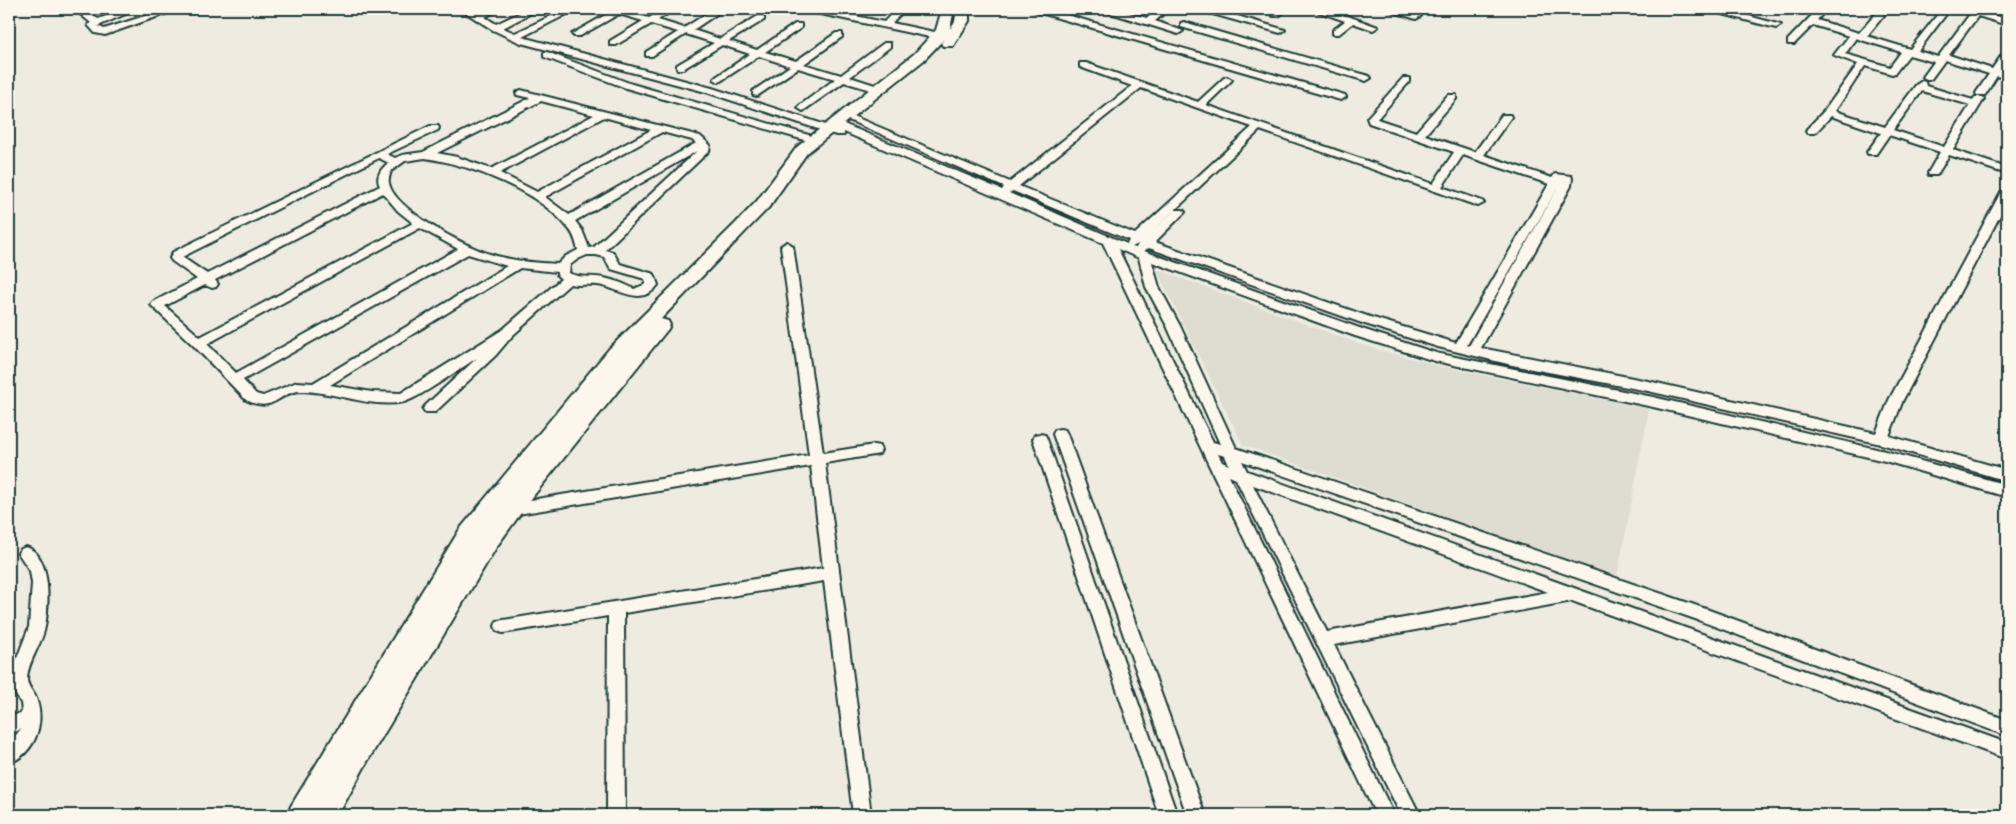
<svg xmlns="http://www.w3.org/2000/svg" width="2016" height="824" viewBox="0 0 2016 824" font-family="'Shantell Sans',sans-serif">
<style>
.built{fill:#ddddd2}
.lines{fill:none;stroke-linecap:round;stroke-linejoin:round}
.minor-casing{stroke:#1f3d34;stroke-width:4}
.secondary-casing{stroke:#1f3d34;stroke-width:4}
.minor{fill:#fbf7ec;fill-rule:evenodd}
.secondary{fill:#fbf7ec;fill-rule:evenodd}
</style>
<rect width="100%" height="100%" fill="#eeece1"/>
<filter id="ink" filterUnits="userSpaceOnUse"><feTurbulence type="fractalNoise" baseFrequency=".02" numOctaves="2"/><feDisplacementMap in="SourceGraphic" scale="10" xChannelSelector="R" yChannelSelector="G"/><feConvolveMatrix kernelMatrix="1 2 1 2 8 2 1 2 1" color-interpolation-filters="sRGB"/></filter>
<g filter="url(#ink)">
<!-- built -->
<polygon class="built" points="1156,269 1362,345 1435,365 1649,409 1617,578 1243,445"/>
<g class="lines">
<!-- minor casing -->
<g class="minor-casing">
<g id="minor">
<polygon points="74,9 83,9 98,19 126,9 137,9 98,26 104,29 167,9 179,9 105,35 95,33 88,25 91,23"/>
<path d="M460,9h10l8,5 11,-5h11l-15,8 11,7 32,-15h11l-36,19 12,5 51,-24h11l-55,28 190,51 126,41 -8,-5 5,-3 4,1 163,68 2,-3 -165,-71 5,-3 4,1 162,68 122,-96 -52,-19v-4h6l112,39 26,-24 3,-1 5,3 -2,2 -24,23 227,79 21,-32 -85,-29 -2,-5 36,-40h6v4l-32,37 39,13 32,-37h8v4l-31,36 50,17 27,-37h8l1,2 -27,38 68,23 3,-4 16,2 1,2 -1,8 -90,162 167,33 228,52 13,-33 112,-208 6,-3v13l-104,198 -14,36 118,34v11l-126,-37 -233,-53 -136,-26 -74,-18 -76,-24 -213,-75 -5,3 221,79 71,23 217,44 232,54 122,34v12l-122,-36 -232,-54 -218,-46 -80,-25 -203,-74 7,25 21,39 56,122 473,162 298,110v16l-309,-116 -456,-159 5,10 760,272v16l-435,-158 -238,44 86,170h-19l-165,-336 -7,-3 165,339h-18l-273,-572 -259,-111v3h-8l-130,-43 -185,-49 -28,-13zM1141,88l111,39 -117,107 -116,-48zM1260,130l218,76 6,-3 -2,-2 -40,-14 21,-32 86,29 -93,159 -86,-26 -215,-75 30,-30 -2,-2h-8l-30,28zM1558,187l-89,159 -2,-1zM1013,191l116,49 -2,4 -118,-51zM1138,244l-2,4 -4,-1zM1118,249l21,9 7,29 21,39 53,118 -7,-2zM1218,454l7,2 4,9 -7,-3zM1253,485l295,107 -221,40z"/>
<polygon points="616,9 649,18 664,9 674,9 658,20 684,28 714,9 724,9 693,30 720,39 758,16 764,16 764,20 729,41 757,50 795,24 801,24 801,28 765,52 796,61 836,33 842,33 842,37 804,64 841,75 884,43 890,43 890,47 850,77 881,87 883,89 878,92 844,82 803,111 798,108 799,106 835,79 798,68 757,96 753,95 753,91 790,66 759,56 719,82 714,79 716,77 750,54 722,45 683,69 677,69 677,65 714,43 686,34 652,56 646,56 646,52 678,32 651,24 616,45 610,45 610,41 643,21 619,14 580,36 574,36 572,34"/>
<polygon points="807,9 823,9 884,22 896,9 905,9 892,23 939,33 944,36 939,39 811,12"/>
<polygon points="1033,9 1046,9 1345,95 1346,97 1341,100 1337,99 1034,11"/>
<polygon points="1103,9 1115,9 1147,18 1160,9 1169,9 1155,21 1183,31 1178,34 1175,33 1104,11"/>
<polygon points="1201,9 1214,9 1285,30 1280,33 1277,32 1202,11"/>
<polygon points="1278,9 1287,9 1279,16 1273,16 1272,14"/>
<polygon points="1316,9 1328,9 1378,27 1373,30 1353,23 1339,34 1333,34 1333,30 1345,21 1317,11"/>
<polygon points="1352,9 1361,9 1356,12"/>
<polygon points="1390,9 1402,9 1421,16 1416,19 1391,11"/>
<polygon points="1710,9 1724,9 1781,25 1776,28 1711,11"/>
<path d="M1818,9h9l-10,11 42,13 21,-24h9l-22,27 43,13 32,-40h8l-32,42 20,6 32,-43 -11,-3 -1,-2h25l-2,3 26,7v6l-29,-9 -29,39 43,14 12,-17 3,-1v10l-6,10 6,2v6l-10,-3 -12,19h-8l-1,-2 13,-19 -44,-14 -14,19 -3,1 -5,-3 11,-15 -25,-7 -14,18 -3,1 -27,-8 -30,45 50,16 31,-42 6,-4 3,1 1,4 47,14 2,-3h8l1,2 -31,51 54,18v6l-58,-19 -12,20h-8l-1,-2 12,-21 -51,-17 -13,19h-8l-1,-2 14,-19 -50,-17 -16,17h-8l-1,-2 1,-2 18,-19 33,-46 -24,-9 15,-19 -36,-11 -19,19h-6v-4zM1857,38l1,1 43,13 -11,15 -45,-13zM1922,91l48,14 -26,42 -51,-17z"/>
<polygon points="1184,22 1369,76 1371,78 1366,81 1363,80 1181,27 1181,23"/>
<polygon points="547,52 632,84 819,138 820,140 819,142 811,142 626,88 544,57 544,53"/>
<path d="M521,90l179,46 10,9 -1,6 -104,99 8,2 7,12 34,10 4,11c-17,23 -39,3 -60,0 -10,-1 -19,1 -28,-1l-58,52 -16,19 -61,57h-10l-2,-3 2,-3 52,-48c-15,9 -59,41 -73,44 -34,7 -69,-11 -104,-11 -22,1 -25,23 -54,9l-52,-54 -43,-41 2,-3 44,-23 -25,-18 -2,-3 3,-6 257,-126h8l1,2 -1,2 -51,24 8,4 7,-3 21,-3 107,-54 -13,-3 -1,-2zM541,101l53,14 -103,54 -34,-12 -20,-4zM604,117l47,13 -114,62 -37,-19zM662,132l30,8 4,3 -127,72 -24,-18zM697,151l-103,96 -5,1 -7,-18 -7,-9zM379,158l10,5c-8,5 -14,14 -9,23l-173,88 -25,-17zM425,158c47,7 114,33 144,71 5,5 7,14 9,21l-12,6 -8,8c-23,-1 -46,-3 -68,-10 -24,-7 -97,-45 -101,-71 -1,-4 1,-9 2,-12l14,-10zM383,193l15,18 15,12 -213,114 -35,-31 40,-21 7,3 4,-1 2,-3 -3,-4zM420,228l38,21 -222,124 -29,-29zM468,254l39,12 -194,117 -16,-1 -34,14 -7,-2 -13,-14zM587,255h9l8,2 7,12 34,10 1,5 -12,5c-11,-6 -25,-11 -38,-12 -10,-1 -17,1 -27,-4l1,-8 8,-6zM520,268l37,4v3l4,4 -59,51 -101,63 -29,-1 -42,-7z"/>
<polygon points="787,242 793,246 823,453 874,445 879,446 881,450 879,454 874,455 825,463 871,815 853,815 824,581 624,613 625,815 607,815 608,616 503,633 497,631 495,626 497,621 823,568 811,466 512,515 502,512 500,508 502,504 512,503 809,455 781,246"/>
<polygon points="1060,429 1065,430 1067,434 1205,815 1187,815 1053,434 1055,430"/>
<polygon points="1040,434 1045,435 1047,439 1177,815 1159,815 1033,439 1035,435"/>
<path d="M26,547c26,8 23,58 19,80 -3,17 -16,32 -18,50 -1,10 8,15 10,24 8,24 -3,53 -28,62v-20l12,-14 -12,6v-17l13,-6 -1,-9 -12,-19 2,-10 18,-47 3,-44 -2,-12 -12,-18 3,-4z"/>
</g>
</g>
<!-- secondary casing -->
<g class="secondary-casing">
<polygon id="secondary" points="942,9 954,9 950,29 955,21 957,9 969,9 969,21 953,46 943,46 941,43 944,39 924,60 807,153 769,207 661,319 668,321 670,325 668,329 534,495 497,546 367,762 338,815 288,815 291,806 460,529 609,349 736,223 757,201 797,147 914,54 936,30"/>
</g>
<!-- minor -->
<use href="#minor" class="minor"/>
<!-- secondary -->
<use href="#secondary" class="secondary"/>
</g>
</g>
<!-- margin -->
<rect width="2016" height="824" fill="none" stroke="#fbf7ec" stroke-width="30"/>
<rect x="15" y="15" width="1986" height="794" fill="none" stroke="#1f3d34" stroke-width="2" filter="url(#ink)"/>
</svg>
